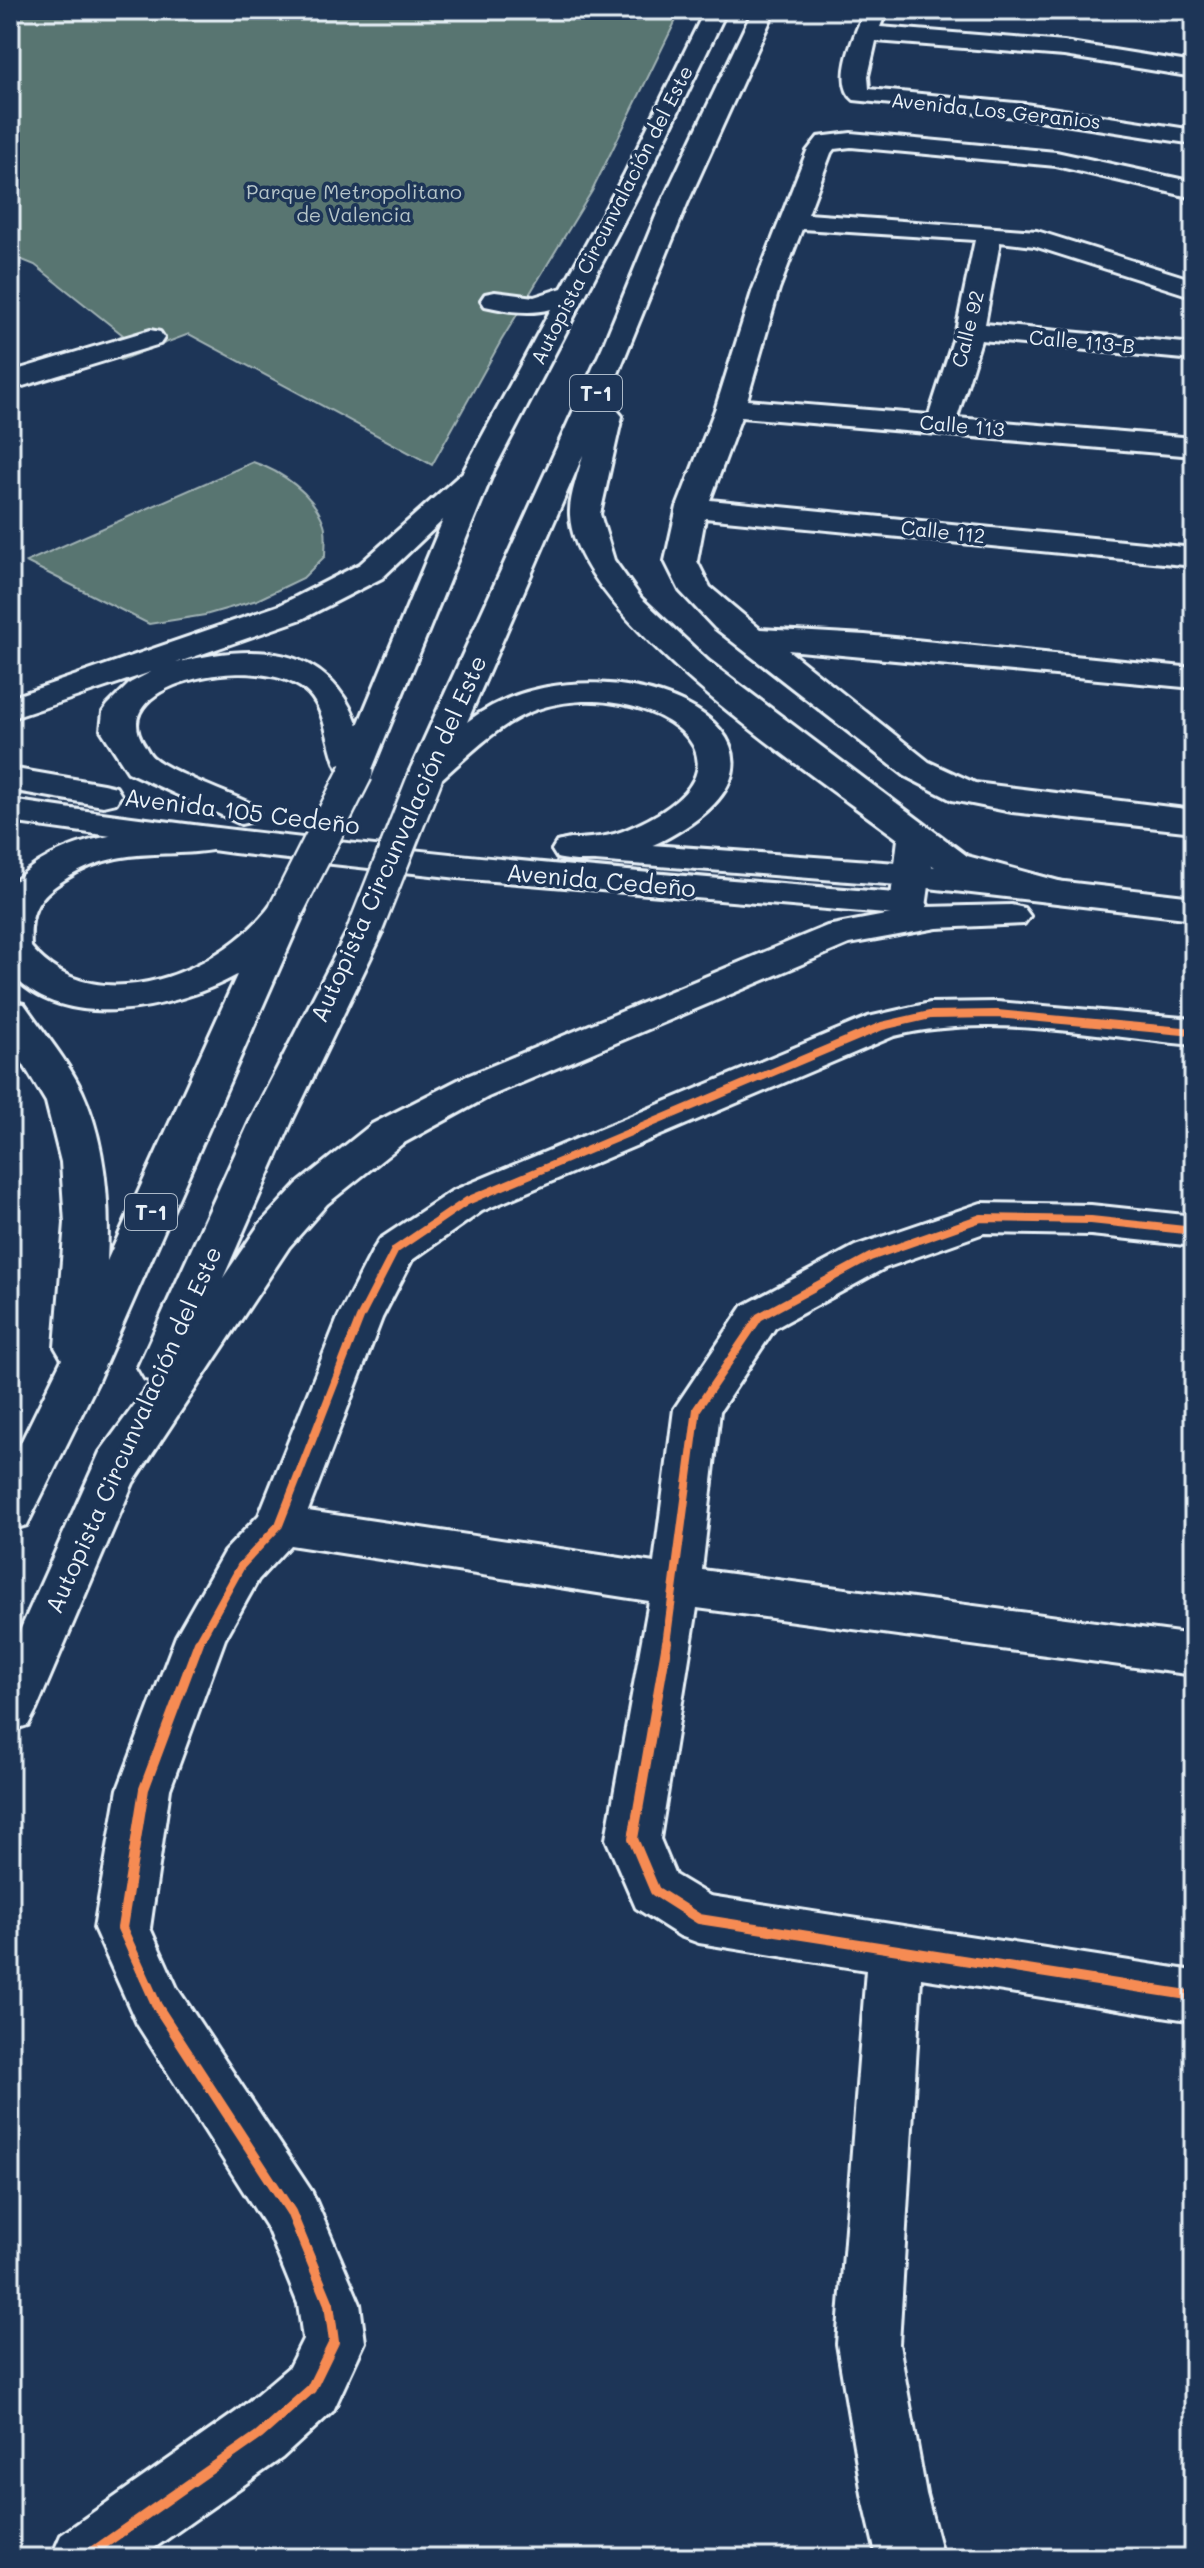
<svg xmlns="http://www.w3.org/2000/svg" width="1204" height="2568" viewBox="0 0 1204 2568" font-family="Mali,sans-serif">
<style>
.green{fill:#587471;stroke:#a0b2b4;stroke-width:2}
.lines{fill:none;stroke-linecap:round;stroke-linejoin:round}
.street-casing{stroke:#e8f1f8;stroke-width:6}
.secondary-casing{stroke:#e8f1f8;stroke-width:6}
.highway-casing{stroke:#e8f1f8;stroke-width:6}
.street{fill:#1d3557;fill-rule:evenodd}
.secondary{fill:#1d3557;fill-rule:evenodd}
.highway{fill:#1d3557;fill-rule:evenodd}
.highway-bridge-casing{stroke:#e8f1f8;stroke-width:38;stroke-linecap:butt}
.highway-bridge{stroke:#1d3557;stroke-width:33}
.cycleway-far1-casing{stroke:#1d3557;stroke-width:13}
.cycleway-casing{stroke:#1d3557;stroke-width:15}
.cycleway-far1{stroke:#f68b52;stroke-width:8}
.cycleway{stroke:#f68b52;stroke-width:10}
.labels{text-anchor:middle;stroke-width:7;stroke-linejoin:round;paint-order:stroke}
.far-street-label{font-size:20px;fill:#e8f1f8;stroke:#1d3557}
.far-park-label{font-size:20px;fill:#b6c5c9;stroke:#1d3557}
.shield{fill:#1d3557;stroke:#abb9c8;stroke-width:2}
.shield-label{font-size:22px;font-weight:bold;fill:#e8f1f8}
.street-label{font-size:24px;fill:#e8f1f8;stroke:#1d3557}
</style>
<rect width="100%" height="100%" fill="#1d3557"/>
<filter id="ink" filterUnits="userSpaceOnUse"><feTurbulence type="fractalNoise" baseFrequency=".0125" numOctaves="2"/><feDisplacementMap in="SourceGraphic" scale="16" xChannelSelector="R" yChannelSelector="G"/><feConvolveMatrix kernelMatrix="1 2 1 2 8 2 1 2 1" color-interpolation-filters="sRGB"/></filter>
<g filter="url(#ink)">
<!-- green -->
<g class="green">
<polygon points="10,10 681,10 592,191 501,341 432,465 189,334 120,360 102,345 123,335 35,265 10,255"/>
<path d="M253,462c28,9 61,32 71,62 3,9 1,23 1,32l-22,22 -46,22 -52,15 -56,9 -123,-62z"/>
</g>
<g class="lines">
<!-- street casing -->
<g class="street-casing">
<g id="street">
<path d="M865,10h22l-7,17 184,15 130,21v14l-130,-21 -188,-15 -8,35 1,13 156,15 169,26v14l-169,-26 -171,-18c-23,-18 2,-68 11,-90z"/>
<path d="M851,133l205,19 138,30v16l-138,-32 -205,-19 -17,2 -3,4 -23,61 229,17 157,49v17l-160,-51 -34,-4 -15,82 209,20v16l-213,-20 -24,78 237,20v18l-453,-39 -31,83 484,48v18l-489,-48 -8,43 13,26 50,42 105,6 329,33v20l-406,-38 141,112 46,21 219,27v22l-182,-20 -60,-12 -47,-24 -190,-148 -35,-37 -15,-30 12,-54 39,-100 37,-118 54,-138 11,-14zM802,229l173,11 -19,91 -27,84 -182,-15 32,-111z"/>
<polygon points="150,330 160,332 164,338 160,344 10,390 10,372"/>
<polygon points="570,839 911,864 1194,897 1194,919 911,886 557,858 552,850 557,842"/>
<path d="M997,1002l197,17v26c-98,-9 -204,-32 -300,-9l-412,175 -70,49 -30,58 -74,193 346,52 20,-154 69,-103 112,-60 126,-43 110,2 103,11v30l-103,-11 -107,-2 -99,35 -110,60 -55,83 -18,159 492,65v40l-497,-67 -37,231 15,36 35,21 484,75v50l-273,-43 -22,366 27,150 17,64h-66l-15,-64 -25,-150 29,-374 -167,-27 -19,-7 -44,-28 -30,-69 43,-238 -359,-56 -32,35 -33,59 -55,150 -20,139 27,60 135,204 48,112 5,38 -32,69 -51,47 -142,100h-89l10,-23 175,-123 53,-45 14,-28 -5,-35 -30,-74 -131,-206 -43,-96 24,-139 58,-153 48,-84 35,-37 79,-197 35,-68 7,-11 72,-48 416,-174 62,-14z"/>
</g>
</g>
<!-- secondary casing -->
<g class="secondary-casing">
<g id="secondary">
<polygon points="10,768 103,784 116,787 121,795 116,803 103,806 10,790"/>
<path d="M10,800c299,44 598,71 899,94l13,3 6,8 -6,8 -13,3 -451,-38 -224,-25 -224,-31z"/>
</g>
</g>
<!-- highway casing -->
<g class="highway-casing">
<g id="highway">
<path d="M705,10h22l-79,165 -154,295 -126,309 -12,4 -12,-4c-18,-24 -14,-62 -35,-85 -41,-44 -205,-14 -166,49 3,4 6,12 11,15 16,14 77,36 100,47l5,8 -5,8 -13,3 -113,-52 -27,-42 2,-18 5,-7 22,-22 21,-11 -141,47v-21l270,-93 80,-41 103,-92 88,-163c-21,6 -44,2 -66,-3l-4,-6 4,-6 10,-2 39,5 28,-9 62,-113zM443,520l-85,205c-31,-84 -108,-81 -182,-62l126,-44 80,-41z"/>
<path d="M753,10h22l-88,194 -83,204 13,2 5,6 -22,98 14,46 27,38 67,63 259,195 99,27 6,8 -6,8c-28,7 -111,-16 -134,-34l-6,42 85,-2 13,3 6,8 -6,8 -87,4 -88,16 -361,153 -86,47 -75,60 -38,43 -156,236 -97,227 -8,15 -18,6v-78l90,-201 52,-71 -7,-2 -7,-12 113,-248 99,-193 13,-4 13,4 6,8 -89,185 -70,159 36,-53 38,-41 75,-60 88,-45 367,-153 69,-13 -6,-8 8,-66c-81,-62 -324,-222 -328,-324 -1,-19 9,-42 13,-60l-116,267c128,-100 387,13 202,115 -32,18 -76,30 -112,21l-5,-8 5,-8c22,-5 45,-2 66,-11 163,-66 24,-156 -82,-123 -40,12 -73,48 -103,74l-12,4 -12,-4 -6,-7 195,-429 58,-142z"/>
<path d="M214,828l13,3 5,8 -5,8c-59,14 -105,-5 -163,33 -29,18 -35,35 -33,67 64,78 194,24 242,-45l13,-3 13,3 6,8 -208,473 -70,142 -17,5v-65l52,-106 -7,-12 10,-124 -4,-61 -15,-60 -36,-60v-41l14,3c20,29 43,56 58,87 24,52 28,114 25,170l130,-286c-62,34 -174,60 -227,-3v-85c49,-56 136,-58 204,-59z"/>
</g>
</g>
<!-- street -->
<use href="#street" class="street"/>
<!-- secondary -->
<use href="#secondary" class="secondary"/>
<!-- highway -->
<use href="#highway" class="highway"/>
<!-- highway-bridge casing -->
<g class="highway-bridge-casing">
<g id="highway-bridge">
<polyline points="286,910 356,772"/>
<polyline points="363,934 426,775"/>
</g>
</g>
<!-- highway-bridge -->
<use href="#highway-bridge" class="highway-bridge"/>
<!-- cycleway-far1 casing -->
<g class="cycleway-far1-casing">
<g id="cycleway-far1">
<polyline points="198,1644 241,1566 279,1525 360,1318 395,1250 467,1201 882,1026 930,1015 997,1014 1194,1032"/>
<polyline points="666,1644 697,1409 759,1317 870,1257 981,1218 1091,1220 1194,1231"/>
</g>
</g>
<!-- cycleway casing -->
<g class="cycleway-casing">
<g id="cycleway">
<polyline points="667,1642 633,1839 655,1891 699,1919 1194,1996"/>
<polyline points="84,2558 259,2435 311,2389 334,2342 329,2304 291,2212 157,2006 122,1928 144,1789 199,1642"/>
</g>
</g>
<!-- cycleway-far1 -->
<use href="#cycleway-far1" class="cycleway-far1"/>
<!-- cycleway -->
<use href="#cycleway" class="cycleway"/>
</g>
</g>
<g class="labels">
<!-- far-street labels -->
<g class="far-street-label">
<text transform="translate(996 111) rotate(6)" y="7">Avenida Los Geranios</text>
<text transform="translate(612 215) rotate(-63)" y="7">Autopista Circunvalación del Este</text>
<text transform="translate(968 329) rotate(-76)" y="7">Calle 92</text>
<text transform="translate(1082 342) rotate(5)" y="7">Calle 113-B</text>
<text transform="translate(962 426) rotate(5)" y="7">Calle 113</text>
<text transform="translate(943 532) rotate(6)" y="7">Calle 112</text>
</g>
<!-- far-park labels -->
<g class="far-park-label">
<text x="354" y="199">Parque Metropolitano<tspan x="354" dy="23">de Valencia</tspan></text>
</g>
<!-- shield labels -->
<g class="shield">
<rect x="570" y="375" width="52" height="36" rx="6"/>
<rect x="125" y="1194" width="52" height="36" rx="6"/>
</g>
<g class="shield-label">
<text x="596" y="401">T-1</text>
<text x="151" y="1220">T-1</text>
</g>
<!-- street labels -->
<g class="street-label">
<text transform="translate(242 812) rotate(7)" y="8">Avenida 105 Cedeño</text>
<text transform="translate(399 839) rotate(-66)" y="8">Autopista Circunvalación del Este</text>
<text transform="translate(601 881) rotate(5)" y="8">Avenida Cedeño</text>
<text transform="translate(134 1430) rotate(-66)" y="8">Autopista Circunvalación del Este</text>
</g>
</g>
<!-- margin -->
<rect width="1204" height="2568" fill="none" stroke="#1d3557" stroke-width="40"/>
<rect x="20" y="20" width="1164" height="2528" fill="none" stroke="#e8f1f8" stroke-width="3" filter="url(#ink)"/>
</svg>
